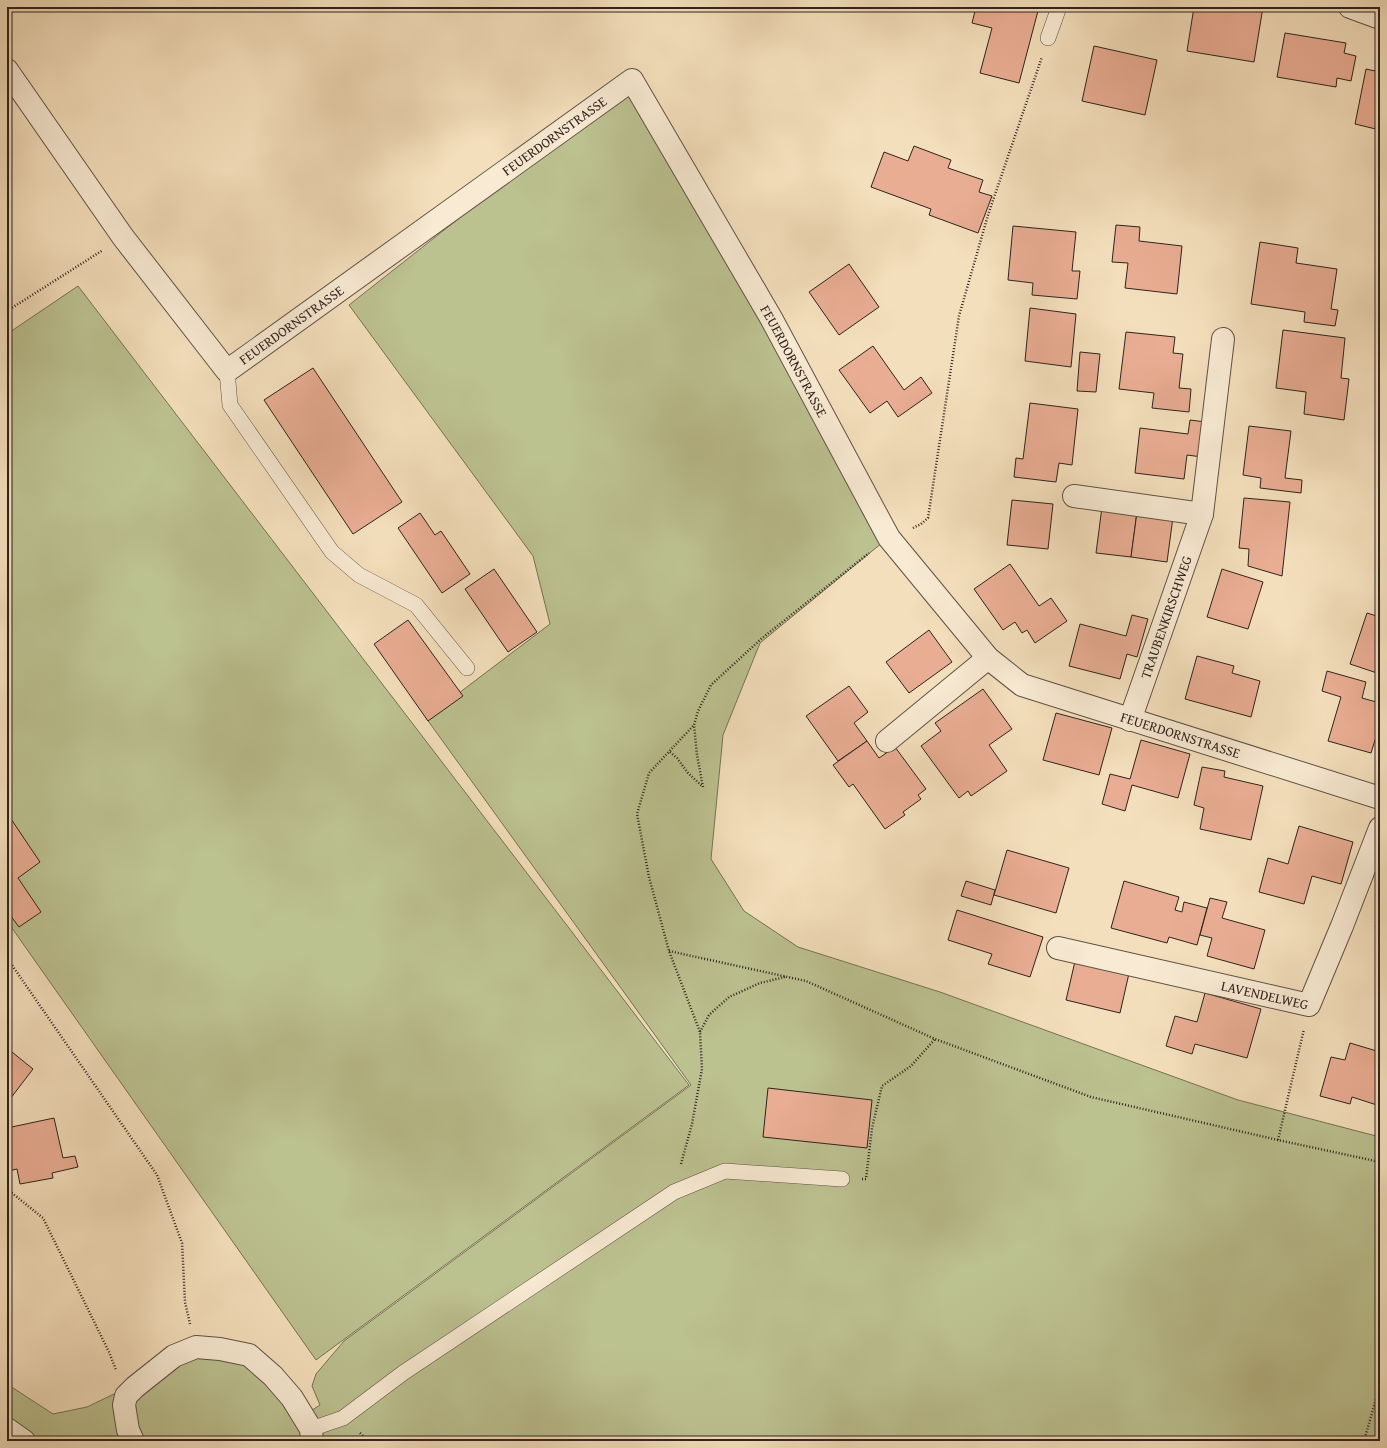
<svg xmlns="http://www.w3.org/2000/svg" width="1387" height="1448" viewBox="0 0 1387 1448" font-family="'Gentium Book Plus',serif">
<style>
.green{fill:#bcc190;stroke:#767257}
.building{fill:#e9ad93;stroke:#2f231e}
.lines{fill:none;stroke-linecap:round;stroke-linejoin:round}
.service-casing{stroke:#605246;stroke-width:16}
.minor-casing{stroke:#605246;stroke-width:24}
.tertiary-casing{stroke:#605246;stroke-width:24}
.path{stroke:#2f231e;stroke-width:2.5;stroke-dasharray:1 2;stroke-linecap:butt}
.service{stroke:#f8ead3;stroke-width:15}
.minor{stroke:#f8ead3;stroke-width:22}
.tertiary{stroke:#f8ead3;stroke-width:22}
.labels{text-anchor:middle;stroke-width:4;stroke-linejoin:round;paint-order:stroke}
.street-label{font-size:14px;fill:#2f231e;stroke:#f8ead3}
</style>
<rect width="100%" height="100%" fill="#f4dfbc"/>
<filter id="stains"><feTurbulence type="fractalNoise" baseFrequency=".005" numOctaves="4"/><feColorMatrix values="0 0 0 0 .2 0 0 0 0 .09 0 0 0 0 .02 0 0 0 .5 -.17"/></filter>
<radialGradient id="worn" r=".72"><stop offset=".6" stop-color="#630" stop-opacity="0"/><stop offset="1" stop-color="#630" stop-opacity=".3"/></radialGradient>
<!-- green -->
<g class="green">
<polygon points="632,82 888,538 760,643 723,735 711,859 744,911 798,947 940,992 1238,1100 1380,1137 1380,1441 7,1441 7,1384 53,1414 87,1407 145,1379 174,1356 249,1356 303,1416 320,1405 312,1386 316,1374 344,1341 691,1085 426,718 550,624 533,556 349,305"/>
<polygon points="78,286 689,1085 316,1360 7,921 7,334"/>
</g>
<!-- building -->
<g class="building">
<polygon points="976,7 1039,7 1019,83 980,73 992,28 972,23"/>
<polygon points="1194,7 1263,7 1254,62 1187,51"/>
<polygon points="1285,33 1346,43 1344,53 1356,56 1351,81 1337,78 1336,87 1277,77"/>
<polygon points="1094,46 1157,60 1145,115 1082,101"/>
<polygon points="1366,69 1380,72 1380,130 1355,124"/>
<polygon points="914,146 951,160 948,168 983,180 979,192 992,196 978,233 929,215 931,209 871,187 884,152 908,161"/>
<polygon points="1116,225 1140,227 1139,241 1182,246 1177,294 1125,288 1128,263 1112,262"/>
<polygon points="1013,226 1076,232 1072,271 1080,271 1077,299 1032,295 1033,283 1008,280"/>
<polygon points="1260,242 1298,248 1296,263 1337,269 1331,309 1338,310 1335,326 1304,322 1305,312 1251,304"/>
<polygon points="849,264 879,307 839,335 809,292"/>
<polygon points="1030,308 1076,314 1071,367 1025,361"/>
<polygon points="1283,330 1345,338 1341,378 1349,379 1344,420 1304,414 1306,392 1276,388"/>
<polygon points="1126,332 1175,337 1173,353 1183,354 1179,388 1191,389 1189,412 1152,408 1154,393 1119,389"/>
<polygon points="873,346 904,390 921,377 932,393 898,417 887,401 870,413 839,370"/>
<polygon points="1080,352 1100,354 1096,392 1077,391"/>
<polygon points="313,368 402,502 353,534 264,400"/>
<polygon points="1030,403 1078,409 1072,465 1059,463 1056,482 1014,477 1016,458 1023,459"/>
<polygon points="1190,420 1206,422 1202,457 1187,455 1184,479 1135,473 1140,428 1188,434"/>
<polygon points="1249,426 1291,431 1285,478 1302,480 1301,493 1260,488 1261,478 1243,475"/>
<polygon points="1244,498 1290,502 1282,576 1248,566 1249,549 1239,548"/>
<polygon points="1012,500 1053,504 1048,549 1007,545"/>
<polygon points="1102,507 1137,512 1131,557 1096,553"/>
<polygon points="1137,512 1173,517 1167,562 1131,557"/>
<polygon points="420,513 435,535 441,531 470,574 442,593 398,528"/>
<polygon points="1010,564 1039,606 1051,598 1067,621 1035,643 1027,630 1022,633 1015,622 1003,630 974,589"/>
<polygon points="494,569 537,632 508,652 465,589"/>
<polygon points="1222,569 1263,582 1248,629 1207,617"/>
<polygon points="1367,613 1380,617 1380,674 1350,664"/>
<polygon points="1132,615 1148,619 1137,657 1127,654 1120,679 1069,666 1080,624 1126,636"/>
<polygon points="408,620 463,696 428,721 374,644"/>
<polygon points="929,630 952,662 909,693 886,662"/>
<polygon points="1197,656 1234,666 1232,673 1260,681 1251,717 1185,699"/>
<polygon points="1327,671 1366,682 1362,698 1380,703 1380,724 1371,753 1328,741 1341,697 1322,691"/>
<polygon points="849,686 868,712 854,723 867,741 838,761 806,716"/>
<polygon points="983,689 1012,729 989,745 1007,771 971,796 968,791 959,798 921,746 941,731 935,723"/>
<polygon points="1056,713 1112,728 1099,775 1043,760"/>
<polygon points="1141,740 1190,754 1178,798 1132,785 1125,811 1102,804 1110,774 1130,779"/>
<polygon points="867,741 879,758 895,747 926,789 918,795 921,799 903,812 905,815 885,829 853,784 849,787 833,765"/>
<polygon points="1202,767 1225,771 1224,777 1263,786 1251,840 1200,829 1204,808 1194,805"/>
<polygon points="9,816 40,862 18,878 41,912 19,927 7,911 7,817"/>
<polygon points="1299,826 1353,842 1341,884 1312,876 1304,904 1259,892 1268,858 1288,864"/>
<polygon points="1007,850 1069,868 1056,913 994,895"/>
<polygon points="966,881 995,890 991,905 961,896"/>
<polygon points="1124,881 1179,897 1175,910 1182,912 1184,902 1207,908 1197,945 1169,937 1167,943 1111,928"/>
<polygon points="1210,898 1227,902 1222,918 1265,930 1254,969 1207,956 1212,938 1200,935"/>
<polygon points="957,910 1043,937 1030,977 988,964 992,954 948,940"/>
<polygon points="1380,911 1380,929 1375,927"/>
<polygon points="1076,957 1130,969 1120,1013 1066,1000"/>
<polygon points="1205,993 1261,1009 1247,1058 1195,1044 1192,1054 1166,1046 1175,1016 1197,1022"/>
<polygon points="1350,1043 1380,1052 1380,1106 1352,1097 1350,1104 1320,1096 1331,1057 1345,1060"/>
<polygon points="7,1048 33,1069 7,1103"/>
<polygon points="768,1088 872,1100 867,1148 763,1137"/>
<polygon points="54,1118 63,1158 75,1156 78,1167 52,1173 53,1178 20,1184 17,1169 8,1171 7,1128"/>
</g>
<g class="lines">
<!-- service casing -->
<g class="service-casing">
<g id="service">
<polyline points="1048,38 1059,7"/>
<polyline points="227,371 230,405 332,552 359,575 416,605 467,668"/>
<polyline points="311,1429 343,1418 403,1373 674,1192 725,1171 842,1179"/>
</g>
</g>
<!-- minor casing -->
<g class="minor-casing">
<g id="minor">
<polyline points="1350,7 1380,18"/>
<path id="s1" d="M7,70l116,167 104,134 405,-291 139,238 118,220 99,120 34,27 358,113"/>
<polyline points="1074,496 1202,514"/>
<path id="s2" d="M1130,720l72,-206 21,-175"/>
<polyline points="887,741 988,658"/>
<path id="s3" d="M1058,948l251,57 33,-79 38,-98"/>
<polyline points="133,1441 128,1430 124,1405 126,1396 135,1387 174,1356 196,1347 220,1349 249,1355 273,1376 292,1398 311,1429 312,1441"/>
</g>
</g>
<!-- tertiary casing -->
<g class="tertiary-casing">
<polyline id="tertiary" points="7,1429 24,1441"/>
</g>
<!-- path -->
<g class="path">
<polyline points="7,311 103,250"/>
<polyline points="913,528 921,524 928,518 959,316 988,215 1042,57"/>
<polyline points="670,752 677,758 688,773 702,786"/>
<polyline points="703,787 697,755 694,725 698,711 711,685 761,639 869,553"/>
<polyline points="669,951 806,981 935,1039 1091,1097 1278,1140 1380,1162"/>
<polyline points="7,958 157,1175 182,1243 185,1302 190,1324"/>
<polyline points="700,1032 709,1015 729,997 760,983 785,977"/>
<polyline points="1278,1140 1304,1029"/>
<polyline points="681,1164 692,1124 702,1069 700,1032 669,951 649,877 637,814 649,773 694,725"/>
<polyline points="862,1179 866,1179 872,1128 882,1086 911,1066 935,1039"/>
<polyline points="7,1189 43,1218 109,1352 116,1370"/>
<polyline points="360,1433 368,1441"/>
<polyline points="1364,1441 1380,1385"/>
</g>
<!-- service -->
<use href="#service" class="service"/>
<!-- minor -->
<use href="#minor" class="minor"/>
<!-- tertiary -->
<use href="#tertiary" class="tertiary"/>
</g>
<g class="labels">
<!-- street labels -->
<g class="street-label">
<text dy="5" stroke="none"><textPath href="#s1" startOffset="776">FEUERDORNSTRASSE</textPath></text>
<text dy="5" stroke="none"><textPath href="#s1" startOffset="452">FEUERDORNSTRASSE</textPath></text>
<text dy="5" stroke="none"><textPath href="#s1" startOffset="1196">FEUERDORNSTRASSE</textPath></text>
<text dy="5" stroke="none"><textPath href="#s2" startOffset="109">TRAUBENKIRSCHWEG</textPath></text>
<text dy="5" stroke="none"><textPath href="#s1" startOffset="1762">FEUERDORNSTRASSE</textPath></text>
<text dy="5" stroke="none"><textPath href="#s3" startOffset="212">LAVENDELWEG</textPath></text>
</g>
</g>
<!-- margin -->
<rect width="1387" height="1448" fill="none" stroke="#f4dfbc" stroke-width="24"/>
<rect x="8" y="8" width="1371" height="1432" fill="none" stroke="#2f231e" stroke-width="2"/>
<rect x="12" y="12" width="1363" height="1424" fill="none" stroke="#2f231e"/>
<rect width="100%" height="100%" filter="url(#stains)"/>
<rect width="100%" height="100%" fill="url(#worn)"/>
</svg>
